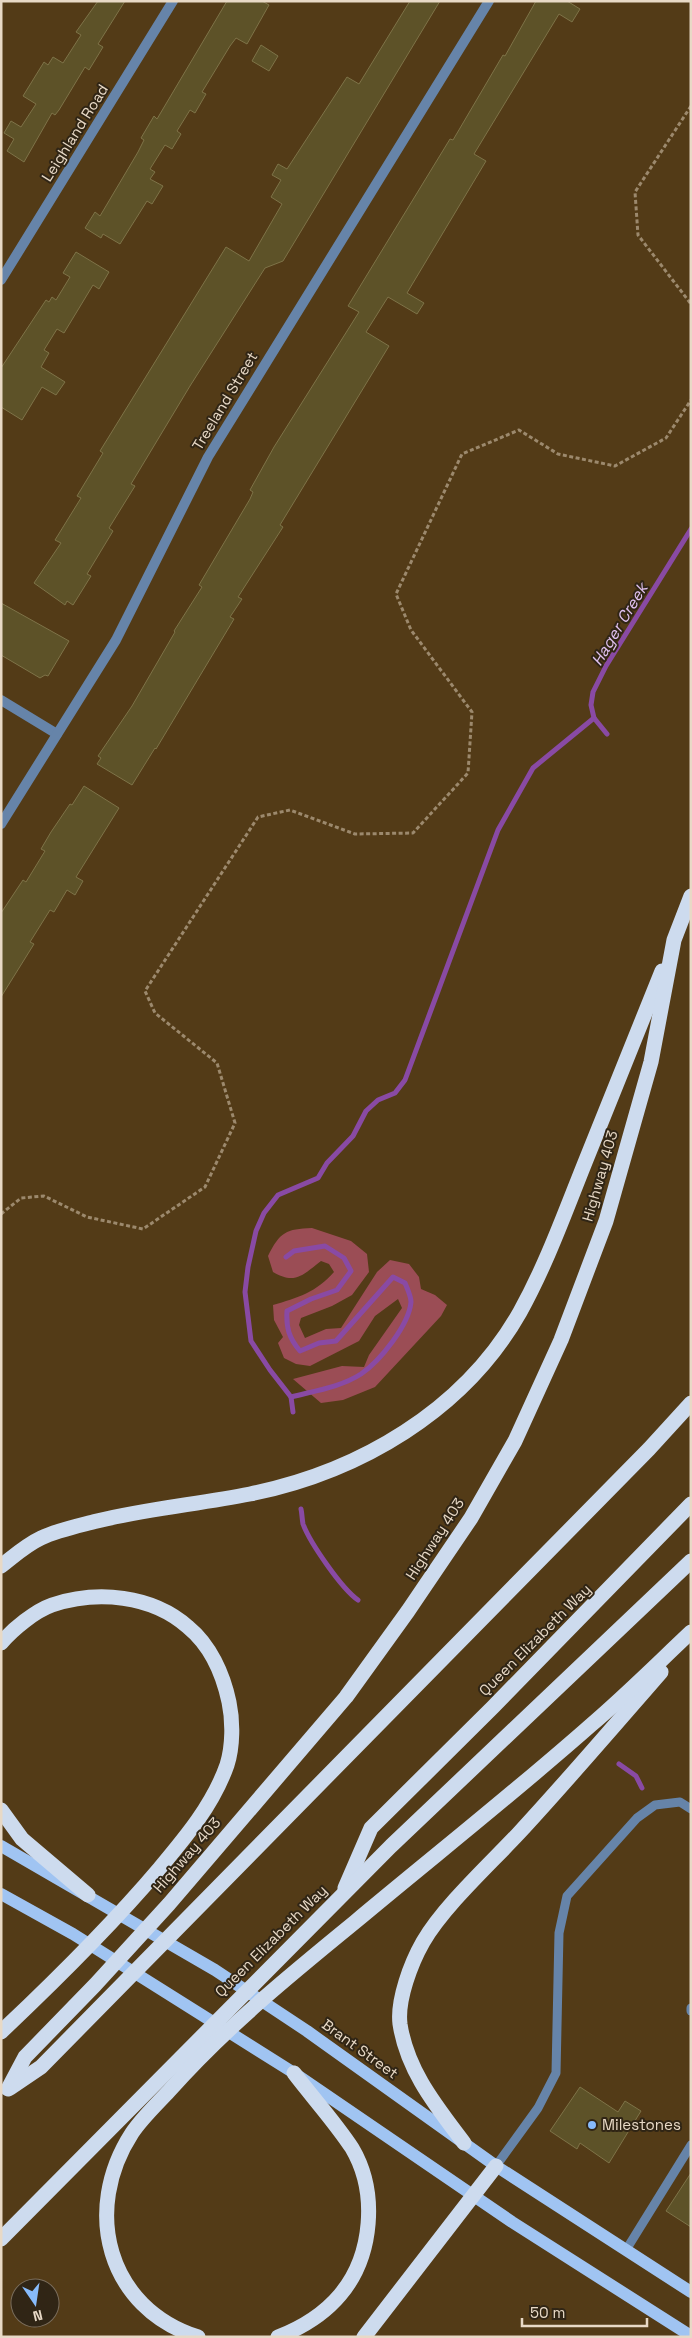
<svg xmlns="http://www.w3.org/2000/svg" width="692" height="2338" viewBox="0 0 692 2338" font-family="'Space Grotesk',sans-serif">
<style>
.green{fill:#9b4d55}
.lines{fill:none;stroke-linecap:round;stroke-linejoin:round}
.stream{stroke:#894aa4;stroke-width:5}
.building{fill:#5d5228;stroke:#7e7348}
.path{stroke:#9c896d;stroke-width:3;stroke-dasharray:4 2.5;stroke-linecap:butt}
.lane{stroke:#6684a9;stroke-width:9}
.street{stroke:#6684a9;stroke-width:10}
.primary{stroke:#a0c4f2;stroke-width:12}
.highway{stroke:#cddbee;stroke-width:15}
.poi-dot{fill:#87bbfb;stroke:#302515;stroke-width:2}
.labels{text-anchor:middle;stroke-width:4;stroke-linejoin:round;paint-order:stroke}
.street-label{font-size:15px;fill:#e8d9c6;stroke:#302515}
.poi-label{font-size:15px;fill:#e8d9c6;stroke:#302515;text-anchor:start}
.water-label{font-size:16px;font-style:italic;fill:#e1c2f1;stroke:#302515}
</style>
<rect width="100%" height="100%" fill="#533b17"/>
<!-- green -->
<path class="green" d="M312,1228l39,13 16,13 2,18 -17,23 -20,11 -31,12 -2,7 6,13 21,-9 15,-1 36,-56 13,-12 19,4 10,13 2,12 14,6 12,10 -6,11 -66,71 -32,13 -22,3 -28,-24 49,-13 22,1 5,-12 33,-47 -4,-9 -23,17 -16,25 -49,25 -14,-2 -12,-6 -6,-15 5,-6 -9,-17 -1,-15c24,-7 44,-13 61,-33l-5,-8 -8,-3c-18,14 -26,24 -48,11l-5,-16c12,-24 18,-27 44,-28z"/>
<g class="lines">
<!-- stream -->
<g class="stream">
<polyline points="607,734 594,718 591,705 593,692 606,666 691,529"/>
<path d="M286,1257l8,-6 31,-5 19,12 7,13 -14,19 -26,9 -24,12c-1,17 2,27 13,40l19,-8 17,-2 57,-64 12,6c2,5 6,13 6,19 -2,23 -31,59 -50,72 -20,13 -47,17 -70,23l2,15"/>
<polyline points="291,1397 270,1370 251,1341 245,1292 248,1267 256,1231 264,1213 278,1195 318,1178 327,1163 353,1136 366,1111 378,1100 395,1093 405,1080 498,830 533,768 594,718"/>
<path d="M301,1509c1,4 1,10 2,15 7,19 39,65 55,76"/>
<polyline points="619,1764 636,1776 642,1788"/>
</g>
</g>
<!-- building -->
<g class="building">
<polygon points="98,1 125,1 98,44 103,47 89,70 85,67 59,110 55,115 52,113 24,162 7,151 14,139 4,133 11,121 21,127 36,104 23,96 44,62 48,65 53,57 63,63 81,35 76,32"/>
<polygon points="227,1 262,1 269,5 247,44 236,38 230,46 202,92 206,94 195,113 190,110 177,131 181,134 172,149 165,145 150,169 155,172 150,179 163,186 152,204 147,201 120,244 103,234 101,238 85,228 95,212 100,216 138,152 144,140 141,138 154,116 157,119"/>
<polygon points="410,1 440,1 283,261 265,268 190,386 131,484 135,486 109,528 113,531 87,574 91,576 73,605 67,601 65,605 34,583 61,543 55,540 81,498 77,496 103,453 100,451 226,247 249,261 282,204 271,197 281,180 272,175 278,164 287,169 347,77 359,84"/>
<polygon points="536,1 567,1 580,9 572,22 559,14 474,154 486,161 407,293 424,303 417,314 388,297 366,332 389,346 280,525 283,527 238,597 242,599 230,617 234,619 156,749 155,748 132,785 97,764 101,758 98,756 132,706 175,632 174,631 202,587 199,585 250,499 253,492 250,490 274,447 359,312 348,306 450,139 453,140 503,55 505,56"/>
<polygon points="261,45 278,56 269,71 252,61"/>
<polygon points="76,252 109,272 99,289 93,285 64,333 57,329 44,350 49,353 41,367 65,382 56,395 42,387 22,420 1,407 1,368 46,300 49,302 52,297 56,300 70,277 63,273"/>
<polygon points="1,603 69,641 48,676 45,675 40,678 1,655"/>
<polygon points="84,786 119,808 76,877 83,881 75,895 67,890 54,912 50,910 30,942 34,944 1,997 1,913 23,880 26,882 45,851 41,849 51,832 70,804 72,805"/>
<polygon points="580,2087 618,2112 625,2101 641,2111 609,2163 580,2143 577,2149 550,2131"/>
<polygon points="691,2173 691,2227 666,2211"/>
</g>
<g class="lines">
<!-- path -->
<g class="path">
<polyline points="691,106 635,192 638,235 691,304"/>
<polyline points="1,1214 21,1198 44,1196 87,1217 143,1229 205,1187 235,1123 217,1063 155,1013 145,991 258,817 290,810 355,834 413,833 468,773 472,712 411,630 396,594 462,454 519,430 558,454 615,466 666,438 691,400"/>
</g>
<!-- lane -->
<g class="lane">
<polyline points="691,2008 691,2011"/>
<polyline points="496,2166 538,2108 556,2073 559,1933 567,1896 637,1818 655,1805 680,1802 691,1809"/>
<polyline points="626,2250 691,2145"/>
</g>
<!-- street -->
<g class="street">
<polyline points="1,280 173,1"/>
<polyline points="1,700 57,734"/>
<polyline points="1,824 116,640 208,457 489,1"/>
</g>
<!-- primary -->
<g class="primary">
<polyline points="1,1846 215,1970 307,2031 496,2166 691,2292"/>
<polyline points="1,1894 73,1934 294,2073 512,2222 691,2336"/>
</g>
<!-- highway -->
<g class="highway">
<path d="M1,1566c13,-10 25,-21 40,-28 17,-8 37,-12 56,-17 50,-12 102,-17 153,-27 109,-22 214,-83 270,-182 26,-47 44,-97 64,-147 26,-64 52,-129 78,-194"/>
<path d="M1,1643c12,-14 34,-32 51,-38 45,-15 100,-10 136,22 22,18 35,47 41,75 4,19 4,44 -2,63 -14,40 -42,73 -68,104 -49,58 -103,111 -158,163"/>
<polyline points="1,1810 22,1839 88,1895"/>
<polyline points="345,1888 371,1828 493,1707 691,1504"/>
<polyline points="10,2088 41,2067 649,1449 691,1403"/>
<polyline points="8,2089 25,2057 95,1985 169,1904 346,1697 408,1611 471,1518 515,1441 561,1340 606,1221 651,1062 674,940 691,896"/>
<path d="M464,2143c-27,-36 -57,-72 -64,-119 -3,-24 11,-61 23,-82 21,-36 66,-77 95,-108 49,-53 96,-108 143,-162"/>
<polyline points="1,2239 391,1846 691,1561"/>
<path d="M198,2337c-91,-29 -116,-127 -66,-204 10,-15 25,-29 37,-42 56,-63 121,-116 186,-169 79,-66 159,-129 236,-197 34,-29 67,-62 100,-93"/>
<path d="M278,2337c23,-9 46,-23 62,-42 33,-39 38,-103 12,-147 -17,-26 -39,-50 -58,-75"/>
<polyline points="364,2337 496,2166"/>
</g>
</g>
<!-- markers -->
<circle class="poi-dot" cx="592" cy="2125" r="5"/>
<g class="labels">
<!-- street labels -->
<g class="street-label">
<text transform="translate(75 133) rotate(-58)" y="5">Leighland Road</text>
<text transform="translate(225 401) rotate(-59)" y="5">Treeland Street</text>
<text transform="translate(600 1176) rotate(-74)" y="5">Highway 403</text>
<text transform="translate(435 1539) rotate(-57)" y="5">Highway 403</text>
<text transform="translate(535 1640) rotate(-45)" y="5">Queen Elizabeth Way</text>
<text transform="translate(187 1855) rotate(-49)" y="5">Highway 403</text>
<text transform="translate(271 1941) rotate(-45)" y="5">Queen Elizabeth Way</text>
<text transform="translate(360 2049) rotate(36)" y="5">Brant Street</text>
</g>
<!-- poi labels -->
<g class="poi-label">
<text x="602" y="2130">Milestones</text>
</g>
<!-- water labels -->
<g class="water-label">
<text transform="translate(619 624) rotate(-59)" y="6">Hager Creek</text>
</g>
</g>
<!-- border -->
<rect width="692" height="2338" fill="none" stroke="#e8d9c6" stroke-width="5"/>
<!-- north arrow -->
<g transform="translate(35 2303) rotate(167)"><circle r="24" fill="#302515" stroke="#7a6d5c"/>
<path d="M0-4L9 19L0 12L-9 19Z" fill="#87bbfb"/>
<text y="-8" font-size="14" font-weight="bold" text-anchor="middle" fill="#e8d9c6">N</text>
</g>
<!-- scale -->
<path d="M522 2318v8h125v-8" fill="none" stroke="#e8d9c6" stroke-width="2.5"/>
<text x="530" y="2318" font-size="15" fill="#e8d9c6" stroke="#302515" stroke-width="4" paint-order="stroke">50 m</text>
</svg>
